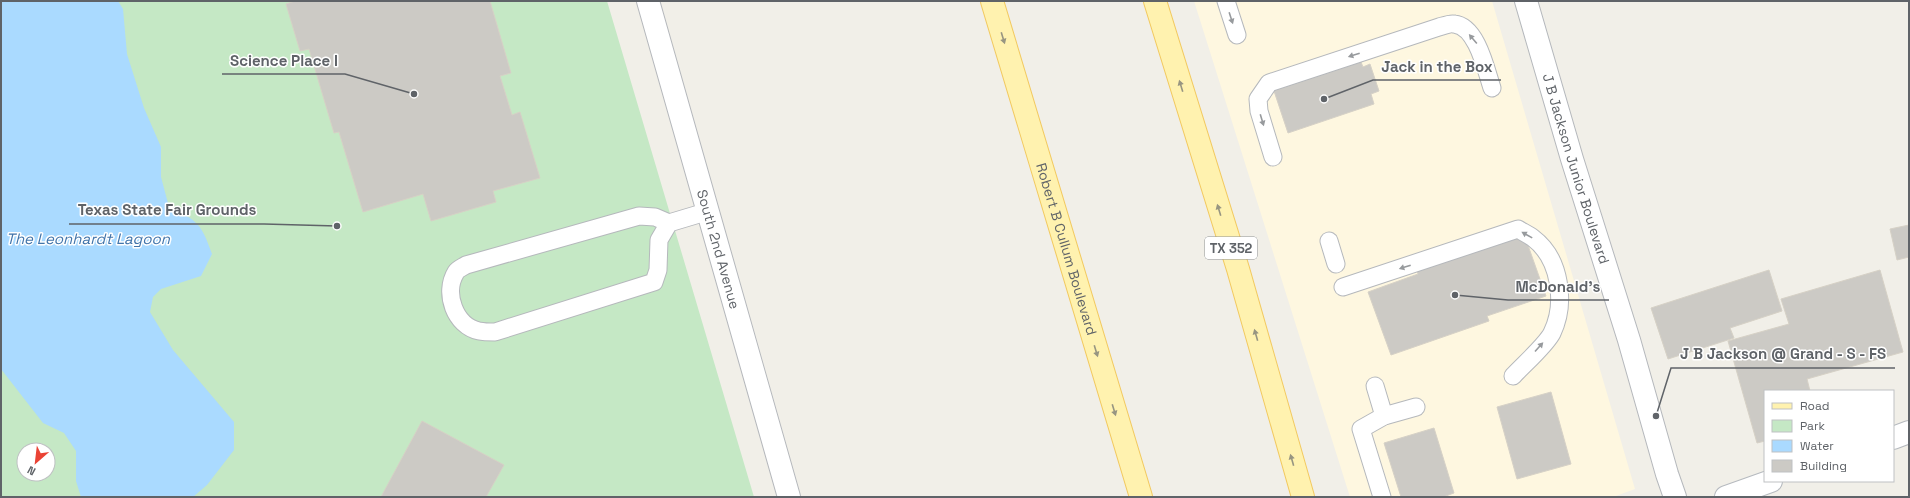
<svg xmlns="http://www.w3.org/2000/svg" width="1910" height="498" viewBox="0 0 1910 498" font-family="'Space Grotesk',sans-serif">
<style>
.commercial{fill:#fef7e0}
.green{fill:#c5e8c5;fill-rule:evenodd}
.water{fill:#aadaff}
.building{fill:#cccac5;stroke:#d6d1c6}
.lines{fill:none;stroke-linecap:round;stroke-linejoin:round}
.lane-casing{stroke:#b5b8bc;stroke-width:19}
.street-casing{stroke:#b5b8bc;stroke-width:24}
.secondary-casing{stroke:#b6babf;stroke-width:24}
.primary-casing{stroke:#f2c960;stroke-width:24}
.lane{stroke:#fff;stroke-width:17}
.street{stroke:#fff;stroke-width:22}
.secondary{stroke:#fff;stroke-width:22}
.primary{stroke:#fff2af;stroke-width:22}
.oneway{fill:#979a9d}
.oneway2{fill:#979581}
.labels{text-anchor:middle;stroke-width:3;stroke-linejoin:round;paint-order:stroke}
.shield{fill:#fff;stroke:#8f9295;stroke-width:1}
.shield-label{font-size:13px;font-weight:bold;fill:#5f6368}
.street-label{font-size:14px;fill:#5f6368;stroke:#fff}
.water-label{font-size:15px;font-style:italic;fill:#4174aa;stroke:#fff}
.leader{fill:none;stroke:#5f6368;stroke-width:1.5}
.callout-dot{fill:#5f6368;stroke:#fff;stroke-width:1.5}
.callout-label{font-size:15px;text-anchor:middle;font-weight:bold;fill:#5f6368;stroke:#fff;stroke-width:3;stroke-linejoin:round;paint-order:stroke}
</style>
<rect width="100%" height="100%" fill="#f1efe8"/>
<!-- commercial -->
<polygon class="commercial" points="1194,1 1492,1 1635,489 1613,497 1350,497"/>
<!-- green -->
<path class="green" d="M1,1h606l147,496h-753zM24,450h24v24h-24z"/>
<!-- water -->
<path class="water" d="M1,1h117l5,8 4,45 17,54 17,39v30l8,30c29,14 32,16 43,47l-11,22 -40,13 -8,8 -3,15 23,38 61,72v28l-27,35 -14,12h-112l-5,-16v-30l-12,-18 -21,-10 -42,-54z"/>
<!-- building -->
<g class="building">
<polygon points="295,1 490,1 511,73 500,76 512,115 520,112 540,178 493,191 496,202 431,221 423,194 363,212 339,132 334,133 309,49 300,51 286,4"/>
<polygon points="1361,62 1363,67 1370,64 1379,91 1371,94 1374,104 1288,133 1274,91"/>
<polygon points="1909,225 1909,257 1897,260 1890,229"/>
<polygon points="1524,234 1546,296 1487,316 1489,321 1391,355 1368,292 1418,274 1416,266"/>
<polygon points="1769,270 1782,311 1730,328 1734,338 1668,359 1651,308"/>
<polygon points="1880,270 1903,352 1807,379 1810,391 1765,391 1765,441 1757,443 1728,341 1789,324 1781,299"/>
<polygon points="1551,392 1571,464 1517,479 1497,407"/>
<polygon points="422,421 504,465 486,497 381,497"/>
<polygon points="1434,428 1454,493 1443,497 1401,497 1384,443"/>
</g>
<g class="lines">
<!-- lane casing -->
<g class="lane-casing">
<g id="lane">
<polyline points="1226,1 1237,35"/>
<path d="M1273,157l-14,-46 -1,-12 11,-16 170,-56c4,-1 11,-4 15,-3 23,2 32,46 38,64"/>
<path d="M669,223l-10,17 -1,30 -4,12 -159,50c-5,0 -11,0 -16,-1 -24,-5 -36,-38 -23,-59 2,-3 7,-5 10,-7l173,-49 16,1 14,6 40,-12"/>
<polyline points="1329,241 1336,264"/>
<path d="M1343,287l175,-58c5,3 11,6 15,9 28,21 33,66 19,95 -6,12 -29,32 -39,43"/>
<polyline points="1375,386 1384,416"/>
<polyline points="1382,497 1361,429 1384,416 1416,407"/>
</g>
</g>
<!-- street casing -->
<g class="street-casing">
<g id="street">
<path id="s1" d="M648,1l141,496"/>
<path id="s2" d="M1526,1l46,158 57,181 38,134 8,23"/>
</g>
</g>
<!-- secondary casing -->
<g class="secondary-casing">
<g id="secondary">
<polyline points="1893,438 1909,432"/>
<polyline points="1726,497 1771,481"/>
</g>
</g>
<!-- primary casing -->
<g class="primary-casing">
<g id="primary">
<path id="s3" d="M992,1l149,496"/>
<polyline points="1155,1 1238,269 1303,497"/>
</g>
</g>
<!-- lane -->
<use href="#lane" class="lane"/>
<!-- street -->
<use href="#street" class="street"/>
<!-- secondary -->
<use href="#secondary" class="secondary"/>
<!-- primary -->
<use href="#primary" class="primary"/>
</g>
<!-- one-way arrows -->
<defs><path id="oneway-solid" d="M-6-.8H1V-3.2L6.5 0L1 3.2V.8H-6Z"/></defs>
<g class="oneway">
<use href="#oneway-solid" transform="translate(1231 18) rotate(72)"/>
<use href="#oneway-solid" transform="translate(1473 39) rotate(-130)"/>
<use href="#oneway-solid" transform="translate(1354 55) rotate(162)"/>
<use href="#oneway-solid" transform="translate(1262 120) rotate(73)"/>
<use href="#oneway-solid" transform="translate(1527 235) rotate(-151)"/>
<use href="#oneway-solid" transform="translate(1405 267) rotate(162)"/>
<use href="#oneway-solid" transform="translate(1539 347) rotate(-48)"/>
</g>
<g class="oneway2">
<use href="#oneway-solid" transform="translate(1003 38) rotate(73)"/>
<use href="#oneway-solid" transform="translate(1181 86) rotate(-107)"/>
<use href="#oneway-solid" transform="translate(1219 210) rotate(-107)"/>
<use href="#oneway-solid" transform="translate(1256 335) rotate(-106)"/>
<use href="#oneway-solid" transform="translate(1096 351) rotate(73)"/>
<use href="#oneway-solid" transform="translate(1114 410) rotate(73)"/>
<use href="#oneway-solid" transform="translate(1292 460) rotate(-106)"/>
</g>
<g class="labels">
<!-- shield labels -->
<rect class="shield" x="1205" y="237" width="52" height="22" rx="3"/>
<g class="shield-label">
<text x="1231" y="253">TX 352</text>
</g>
<!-- street labels -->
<g class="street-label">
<text dy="5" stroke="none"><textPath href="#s2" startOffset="175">J B Jackson Junior Boulevard</textPath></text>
<text dy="5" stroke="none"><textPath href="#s1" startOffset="258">South 2nd Avenue</textPath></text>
<text dy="5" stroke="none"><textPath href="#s3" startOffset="259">Robert B Cullum Boulevard</textPath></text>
</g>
<!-- water labels -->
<g class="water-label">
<text x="88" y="244">The Leonhardt Lagoon</text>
</g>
</g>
<!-- callouts -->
<path class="leader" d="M414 94L345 74H222M1324 99L1373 80H1501M337 226L264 224H69M1455 295L1508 300H1609M1656 416L1671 368H1895"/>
<g class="callout-dot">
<circle cx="414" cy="94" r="4"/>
<circle cx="1324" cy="99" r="4"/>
<circle cx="337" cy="226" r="4"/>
<circle cx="1455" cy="295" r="4"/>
<circle cx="1656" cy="416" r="4"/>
</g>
<g class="callout-label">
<text x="284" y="66">Science Place I</text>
<text x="1437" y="72">Jack in the Box</text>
<text x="167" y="215">Texas State Fair Grounds</text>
<text x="1558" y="292">McDonald's</text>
<text x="1783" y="359">J B Jackson @ Grand - S - FS</text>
</g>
<!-- border -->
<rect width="1910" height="498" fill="none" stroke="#5f6368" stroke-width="4"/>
<!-- legend -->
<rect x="1764" y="390" width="130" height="92" fill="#ffffff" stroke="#bfc1c3"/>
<rect x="1772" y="403" width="20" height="6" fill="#fff2af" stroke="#bfc1c3"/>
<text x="1800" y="410" font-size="12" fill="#5f6368">Road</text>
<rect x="1772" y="420" width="20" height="12" fill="#c5e8c5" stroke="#bfc1c3"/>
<text x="1800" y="430" font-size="12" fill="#5f6368">Park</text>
<rect x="1772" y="440" width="20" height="12" fill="#aadaff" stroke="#bfc1c3"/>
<text x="1800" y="450" font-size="12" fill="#5f6368">Water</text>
<rect x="1772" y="460" width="20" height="12" fill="#cccac5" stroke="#bfc1c3"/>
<text x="1800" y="470" font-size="12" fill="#5f6368">Building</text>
<!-- north arrow -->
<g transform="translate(36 462) rotate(208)"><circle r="19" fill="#ffffff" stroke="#bfc1c3"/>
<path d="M0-3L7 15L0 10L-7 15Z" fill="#ea4335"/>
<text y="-6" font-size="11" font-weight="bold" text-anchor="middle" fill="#5f6368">N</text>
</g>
</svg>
